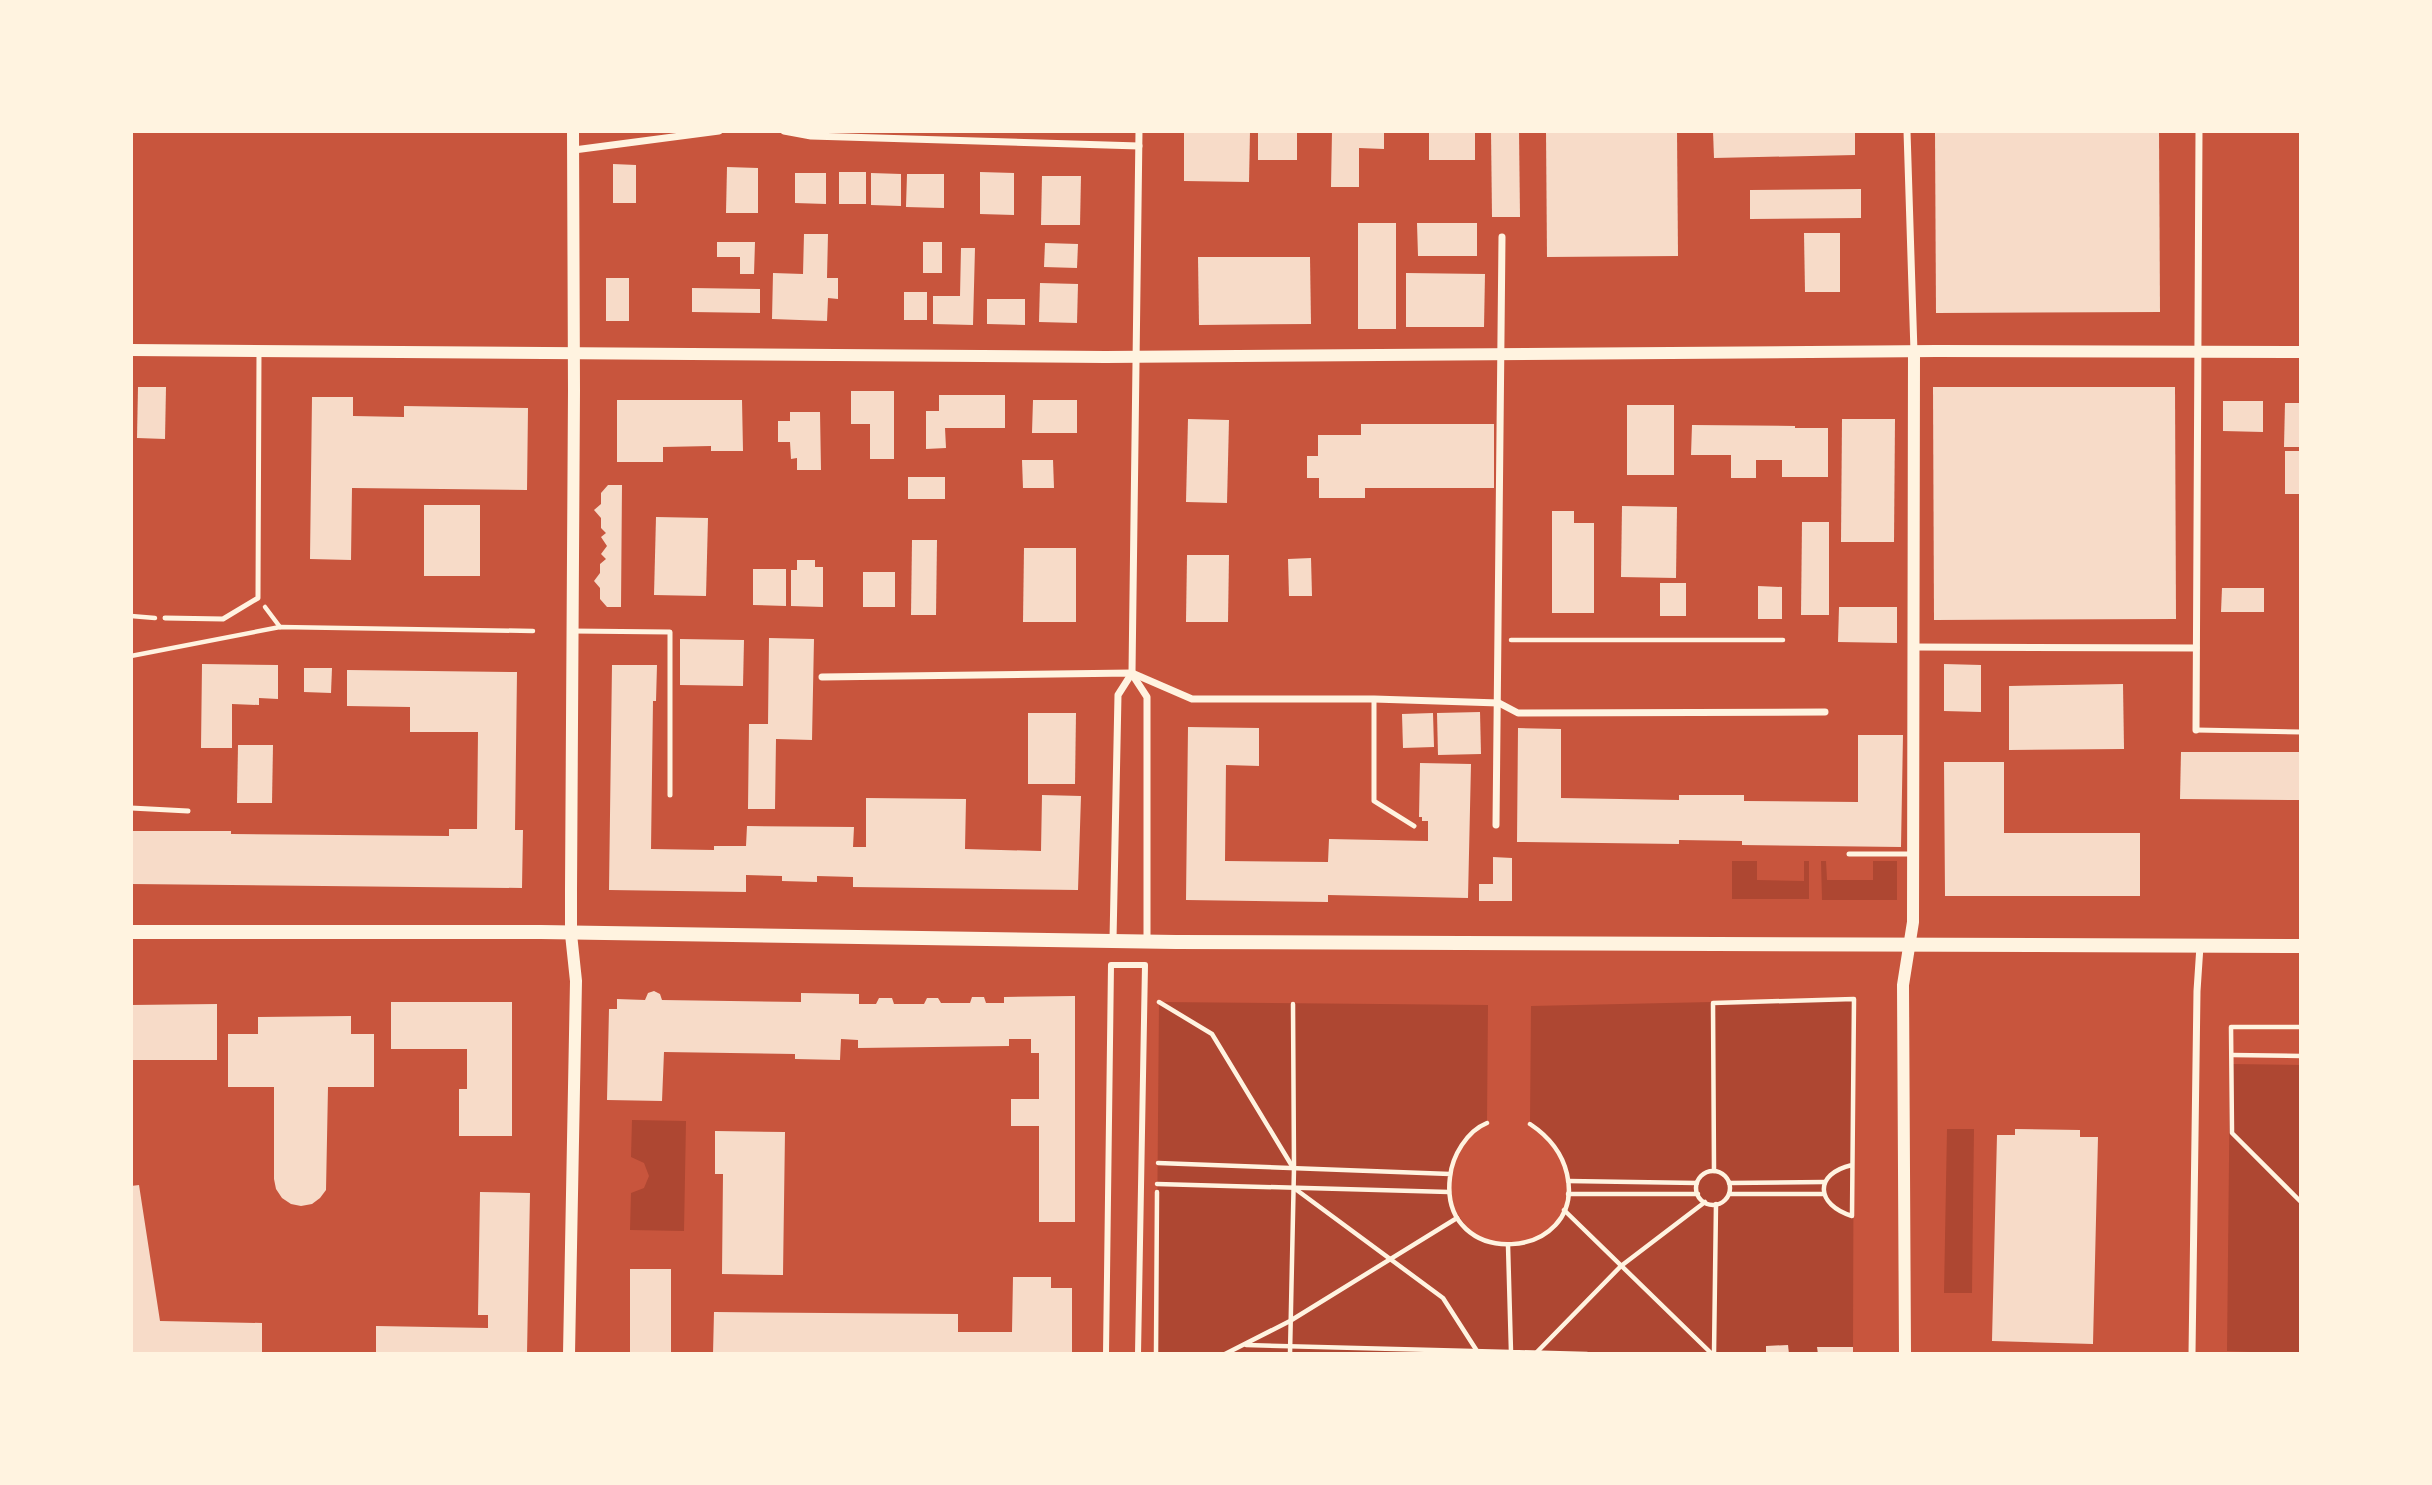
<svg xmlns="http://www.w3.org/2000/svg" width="2432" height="1485" viewBox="0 0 2432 1485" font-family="'Fira Sans Condensed',sans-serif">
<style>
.green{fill:#ae4732}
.building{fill:#f7dbc8}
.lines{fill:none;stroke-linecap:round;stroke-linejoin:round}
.path{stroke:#fff3e0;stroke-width:4.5}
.service{stroke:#fff3e0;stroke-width:5}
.pedestrian{stroke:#fff3e0;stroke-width:6}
.minor{stroke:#fff3e0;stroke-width:7}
.tertiary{stroke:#fff3e0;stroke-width:12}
.secondary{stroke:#fff3e0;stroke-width:14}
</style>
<rect width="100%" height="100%" fill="#c8553d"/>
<!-- green -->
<g class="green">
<polygon points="1732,861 1757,861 1757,880 1804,881 1804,861 1809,861 1809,899 1732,899"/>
<polygon points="1821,861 1826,861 1827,880 1873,880 1873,861 1897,861 1897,900 1822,900"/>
<path d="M1854,999l-1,355h-697l3,-352 329,3 -1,118c-26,22 -36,30 -36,67 -1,12 3,18 10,29 11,16 15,17 34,22 44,14 84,-27 71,-71 -6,-19 -21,-34 -36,-46l1,-118z"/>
<polygon points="2230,1064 2301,1065 2301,1354 2227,1351"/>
<polygon points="632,1120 686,1121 684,1231 630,1230 631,1193 644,1188 649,1176 644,1163 631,1157"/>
<polygon points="1947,1129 1974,1129 1972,1293 1944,1293"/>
</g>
<!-- building -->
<g class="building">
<polygon points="1184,131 1250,131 1249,182 1184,181"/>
<rect x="1258" y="131" width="39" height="29"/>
<polygon points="1332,131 1384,131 1384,149 1359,148 1359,187 1331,187"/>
<rect x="1429" y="131" width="46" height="29"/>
<polygon points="1491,131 1519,131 1520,217 1492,217"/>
<polygon points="1546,131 1677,131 1678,256 1547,257"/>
<polygon points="1713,131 1855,131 1855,155 1714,158"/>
<polygon points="1935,131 2159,131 2160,312 1936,313"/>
<polygon points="613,164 636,165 636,203 613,203"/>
<polygon points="727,167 758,168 758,213 726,213"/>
<rect x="839" y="172" width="27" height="32"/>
<polygon points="980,172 1014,173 1014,215 980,214"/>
<polygon points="795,173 826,173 826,204 795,203"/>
<polygon points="871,173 901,174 901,206 871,205"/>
<polygon points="907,174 944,174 944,208 906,207"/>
<polygon points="1042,176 1081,176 1080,225 1041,225"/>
<polygon points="1861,189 1861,218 1750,219 1750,190"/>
<rect x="1358" y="223" width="38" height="106"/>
<polygon points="1417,223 1477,223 1477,256 1418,256"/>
<polygon points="1804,233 1840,233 1840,292 1805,292"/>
<polygon points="804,234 828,234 827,278 838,278 838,299 828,298 827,321 772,319 773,273 803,274"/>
<polygon points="717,242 755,242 754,274 740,274 740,257 717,257"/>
<rect x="923" y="242" width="19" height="31"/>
<polygon points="1045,243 1078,244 1077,268 1044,267"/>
<polygon points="961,248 975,248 973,325 933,324 933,296 960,296"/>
<polygon points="1198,257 1310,257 1311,324 1199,325"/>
<polygon points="1406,273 1485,274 1484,327 1406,327"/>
<rect x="606" y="278" width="23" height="43"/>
<polygon points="1040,283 1078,284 1077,323 1039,322"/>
<polygon points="692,288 760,289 760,313 692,312"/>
<rect x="904" y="292" width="23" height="28"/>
<polygon points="987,299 1025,299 1025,325 987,324"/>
<polygon points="138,387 166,387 165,439 137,438"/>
<polygon points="1933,387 2175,387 2176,619 1934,620"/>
<polygon points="851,391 894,391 894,459 870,459 870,424 851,424"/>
<polygon points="939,395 1005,395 1005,428 945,428 946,448 926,449 926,411 939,411"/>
<polygon points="312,397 353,397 353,416 404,417 404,406 528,408 527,490 352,488 351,560 310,559"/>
<polygon points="617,400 742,400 743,451 711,451 711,446 663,447 663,462 617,462"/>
<polygon points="1033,400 1077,400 1077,433 1032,433"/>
<polygon points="2223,401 2263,401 2263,432 2223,431"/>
<polygon points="2285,403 2301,403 2301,447 2284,447"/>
<rect x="1627" y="405" width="47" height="70"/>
<polygon points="790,412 820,412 821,470 797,470 797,458 791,459 790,442 778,442 778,421 790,421"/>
<polygon points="1188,419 1229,420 1227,503 1186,502"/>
<polygon points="1842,419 1895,419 1894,542 1841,542"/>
<polygon points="1361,424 1494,424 1494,488 1365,488 1365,498 1319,498 1319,478 1307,478 1307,456 1318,456 1318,435 1361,435"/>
<polygon points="1692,425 1795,426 1795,428 1828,428 1828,477 1782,477 1782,460 1756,460 1756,478 1731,478 1731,455 1691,455"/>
<rect x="2285" y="451" width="16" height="43"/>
<polygon points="1022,460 1053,460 1054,488 1023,488"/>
<rect x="908" y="477" width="37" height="22"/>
<polygon points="608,485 622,485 621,607 607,607 600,599 600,588 594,581 600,573 600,564 606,559 601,554 607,546 601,537 606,533 601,528 601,518 594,510 601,504 601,493"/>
<rect x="424" y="505" width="56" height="71"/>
<polygon points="1622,506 1677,507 1676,578 1621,577"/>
<polygon points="1552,511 1574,511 1574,523 1594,523 1594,613 1552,613"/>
<polygon points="656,517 708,518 706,596 654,595"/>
<polygon points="1802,522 1829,522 1829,615 1801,615"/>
<polygon points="912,540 937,540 936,615 911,615"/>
<polygon points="1024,548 1076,548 1076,622 1023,622"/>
<polygon points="1187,555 1229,555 1228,622 1186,622"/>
<polygon points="1311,558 1312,596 1289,596 1288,559"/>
<polygon points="797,560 815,560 815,567 823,567 823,607 791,606 791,570 797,570"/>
<polygon points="753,569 786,569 786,606 753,605"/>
<rect x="863" y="572" width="32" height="35"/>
<rect x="1660" y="583" width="26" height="33"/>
<polygon points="1758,586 1782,587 1782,619 1758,619"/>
<polygon points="2222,588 2264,588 2264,612 2221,612"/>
<polygon points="1839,607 1897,607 1897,643 1838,642"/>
<polygon points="769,638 814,639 812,740 776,739 775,809 748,809 749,724 768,724"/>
<polygon points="680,639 744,640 743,686 680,685"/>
<polygon points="202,664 278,665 278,699 259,698 259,705 232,704 232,748 201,748"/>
<polygon points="1944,664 1981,665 1981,712 1944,711"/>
<polygon points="612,665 657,665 656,701 653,701 651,849 714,850 714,846 746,846 747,826 854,827 853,847 866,847 866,798 966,799 965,849 1041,851 1042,795 1081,796 1078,890 853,887 853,877 817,876 817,882 782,881 782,876 746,875 746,892 609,890"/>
<polygon points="304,668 332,668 331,693 304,692"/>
<polygon points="347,670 517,672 515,830 523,830 522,888 131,884 131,831 231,831 231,834 449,836 449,829 477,829 478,732 410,732 410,707 347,706"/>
<polygon points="2123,684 2124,749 2009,750 2009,686"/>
<polygon points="1480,712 1481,754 1438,755 1437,713"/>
<polygon points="1028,713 1076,713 1075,784 1028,784"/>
<polygon points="1433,713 1434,747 1403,748 1402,714"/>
<polygon points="1188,727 1259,728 1259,766 1226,765 1225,861 1328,862 1329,839 1428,841 1428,821 1422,821 1422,817 1419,817 1420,763 1471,764 1468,898 1328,895 1328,902 1186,900"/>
<polygon points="1518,728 1561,729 1561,798 1679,800 1679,795 1744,795 1744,801 1858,802 1858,735 1903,735 1901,847 1742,845 1742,841 1679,840 1679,844 1517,842"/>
<polygon points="238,745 273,745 272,803 237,803"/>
<polygon points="2181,752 2301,752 2301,800 2180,799"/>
<polygon points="1944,762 2004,762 2004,833 2140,833 2140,896 1945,896"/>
<polygon points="1493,857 1512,858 1512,901 1479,901 1479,884 1493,884"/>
<polygon points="654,991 660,994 662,1000 801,1002 801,993 859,994 859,1004 876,1004 879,998 892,998 894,1004 924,1004 927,998 938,998 941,1003 970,1003 972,997 984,997 986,1003 1004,1003 1004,997 1075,996 1075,1222 1039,1222 1039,1126 1011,1126 1011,1099 1039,1099 1039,1053 1031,1053 1031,1039 1009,1039 1009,1046 858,1048 858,1040 841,1039 840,1060 795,1059 795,1054 664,1052 662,1101 607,1100 609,1009 617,1009 617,999 645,1000 648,993"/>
<polygon points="391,1002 512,1002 512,1136 459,1136 459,1089 467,1089 467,1049 391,1049"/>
<polygon points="217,1004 217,1060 131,1060 131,1005"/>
<polygon points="351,1016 351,1034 374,1034 374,1087 328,1087 326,1190 320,1198 312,1204 301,1206 291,1204 282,1198 276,1189 274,1179 274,1087 228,1087 228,1034 258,1034 258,1017"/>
<polygon points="2015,1129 2080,1130 2080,1137 2098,1137 2093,1344 1992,1341 1997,1135 2015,1135"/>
<polygon points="715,1131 785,1132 783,1275 722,1274 723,1174 715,1174"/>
<polygon points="139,1185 160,1321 262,1323 262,1354 131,1354 131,1186"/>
<polygon points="480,1192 530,1193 527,1354 376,1354 376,1326 488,1328 488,1315 478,1315"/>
<rect x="630" y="1269" width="41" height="85"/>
<polygon points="1013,1277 1051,1277 1051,1288 1072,1288 1072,1354 713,1354 714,1312 958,1314 958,1332 1012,1332"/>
<polygon points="1788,1345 1789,1354 1766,1354 1766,1346"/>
<polygon points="1817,1347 1853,1347 1853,1354 1818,1354"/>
</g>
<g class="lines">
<!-- path -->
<g class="path">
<polyline points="265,607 280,627"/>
<polyline points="131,616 155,618"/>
<polyline points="1511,640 1783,640"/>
<polyline points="131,656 280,627 533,631"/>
<polyline points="1159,1002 1212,1034 1292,1166"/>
<polyline points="2301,1027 2231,1027 2232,1133 2301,1202"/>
<polyline points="2232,1055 2301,1056"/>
<path d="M1487,1123c-20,8 -35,33 -37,54 -12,95 137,85 117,-3 -5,-22 -19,-38 -37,-50"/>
<polyline points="1158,1163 1450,1174"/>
<path d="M1714,1171l-1,-168 141,-4 -2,217c-36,-11 -39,-42 0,-51"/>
<circle cx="1713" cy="1188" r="17"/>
<polyline points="1568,1181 1697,1183"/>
<polyline points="1729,1183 1824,1182"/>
<polyline points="1157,1184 1449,1192"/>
<polyline points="1294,1188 1443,1298 1477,1351"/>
<polyline points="1568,1194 1698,1194"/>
<polyline points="1729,1194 1824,1194"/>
<polyline points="1564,1210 1712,1354"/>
<polyline points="1508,1245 1511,1352 1587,1354"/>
<polyline points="1246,1345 1511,1352"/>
<polyline points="1536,1353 1621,1266 1705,1202"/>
<polyline points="1156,1354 1157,1192"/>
<polyline points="1225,1354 1290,1321 1457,1218"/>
<polyline points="1290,1354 1294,1168 1293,1004"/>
<polyline points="1714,1354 1716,1204"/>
</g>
<!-- service -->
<g class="service">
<polyline points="165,618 223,619 258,598 259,351"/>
<polyline points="572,631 670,632 670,795"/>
<polyline points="1374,699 1374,801 1414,826"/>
<polyline points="2196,730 2301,732"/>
<polyline points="131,808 188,811"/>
<polyline points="1849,854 1914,854"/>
</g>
<!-- pedestrian -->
<polyline class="pedestrian" points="1106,1354 1111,965 1145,965 1138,1354"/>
<!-- minor -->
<g class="minor">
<polyline points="784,131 811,136 1139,146"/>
<polyline points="1907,131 1914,352"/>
<polyline points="574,150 719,131"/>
<polyline points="1914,647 2196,648"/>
<polyline points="1132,674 1147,697 1147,941"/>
<polyline points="822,677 1132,673 1192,699 1374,699 1499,703 1518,713 1825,712"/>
<polyline points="2196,730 2199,131"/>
<polyline points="1496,825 1502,237"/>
<polyline points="1113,940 1118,695 1132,673 1139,131"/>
<polyline points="2192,1354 2197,991 2200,946"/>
</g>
<!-- tertiary -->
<g class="tertiary">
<polyline points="131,350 1105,357 1936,351 2301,352"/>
<polyline points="569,1354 576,981 571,934 571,891 574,390 573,131"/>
<polyline points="1905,1354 1903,985 1913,922 1914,352"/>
</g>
<!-- secondary -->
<polyline class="secondary" points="131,932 541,932 1176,942 2301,946"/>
</g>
<!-- border -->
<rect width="2432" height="1485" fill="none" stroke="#fff3e0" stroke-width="266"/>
</svg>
